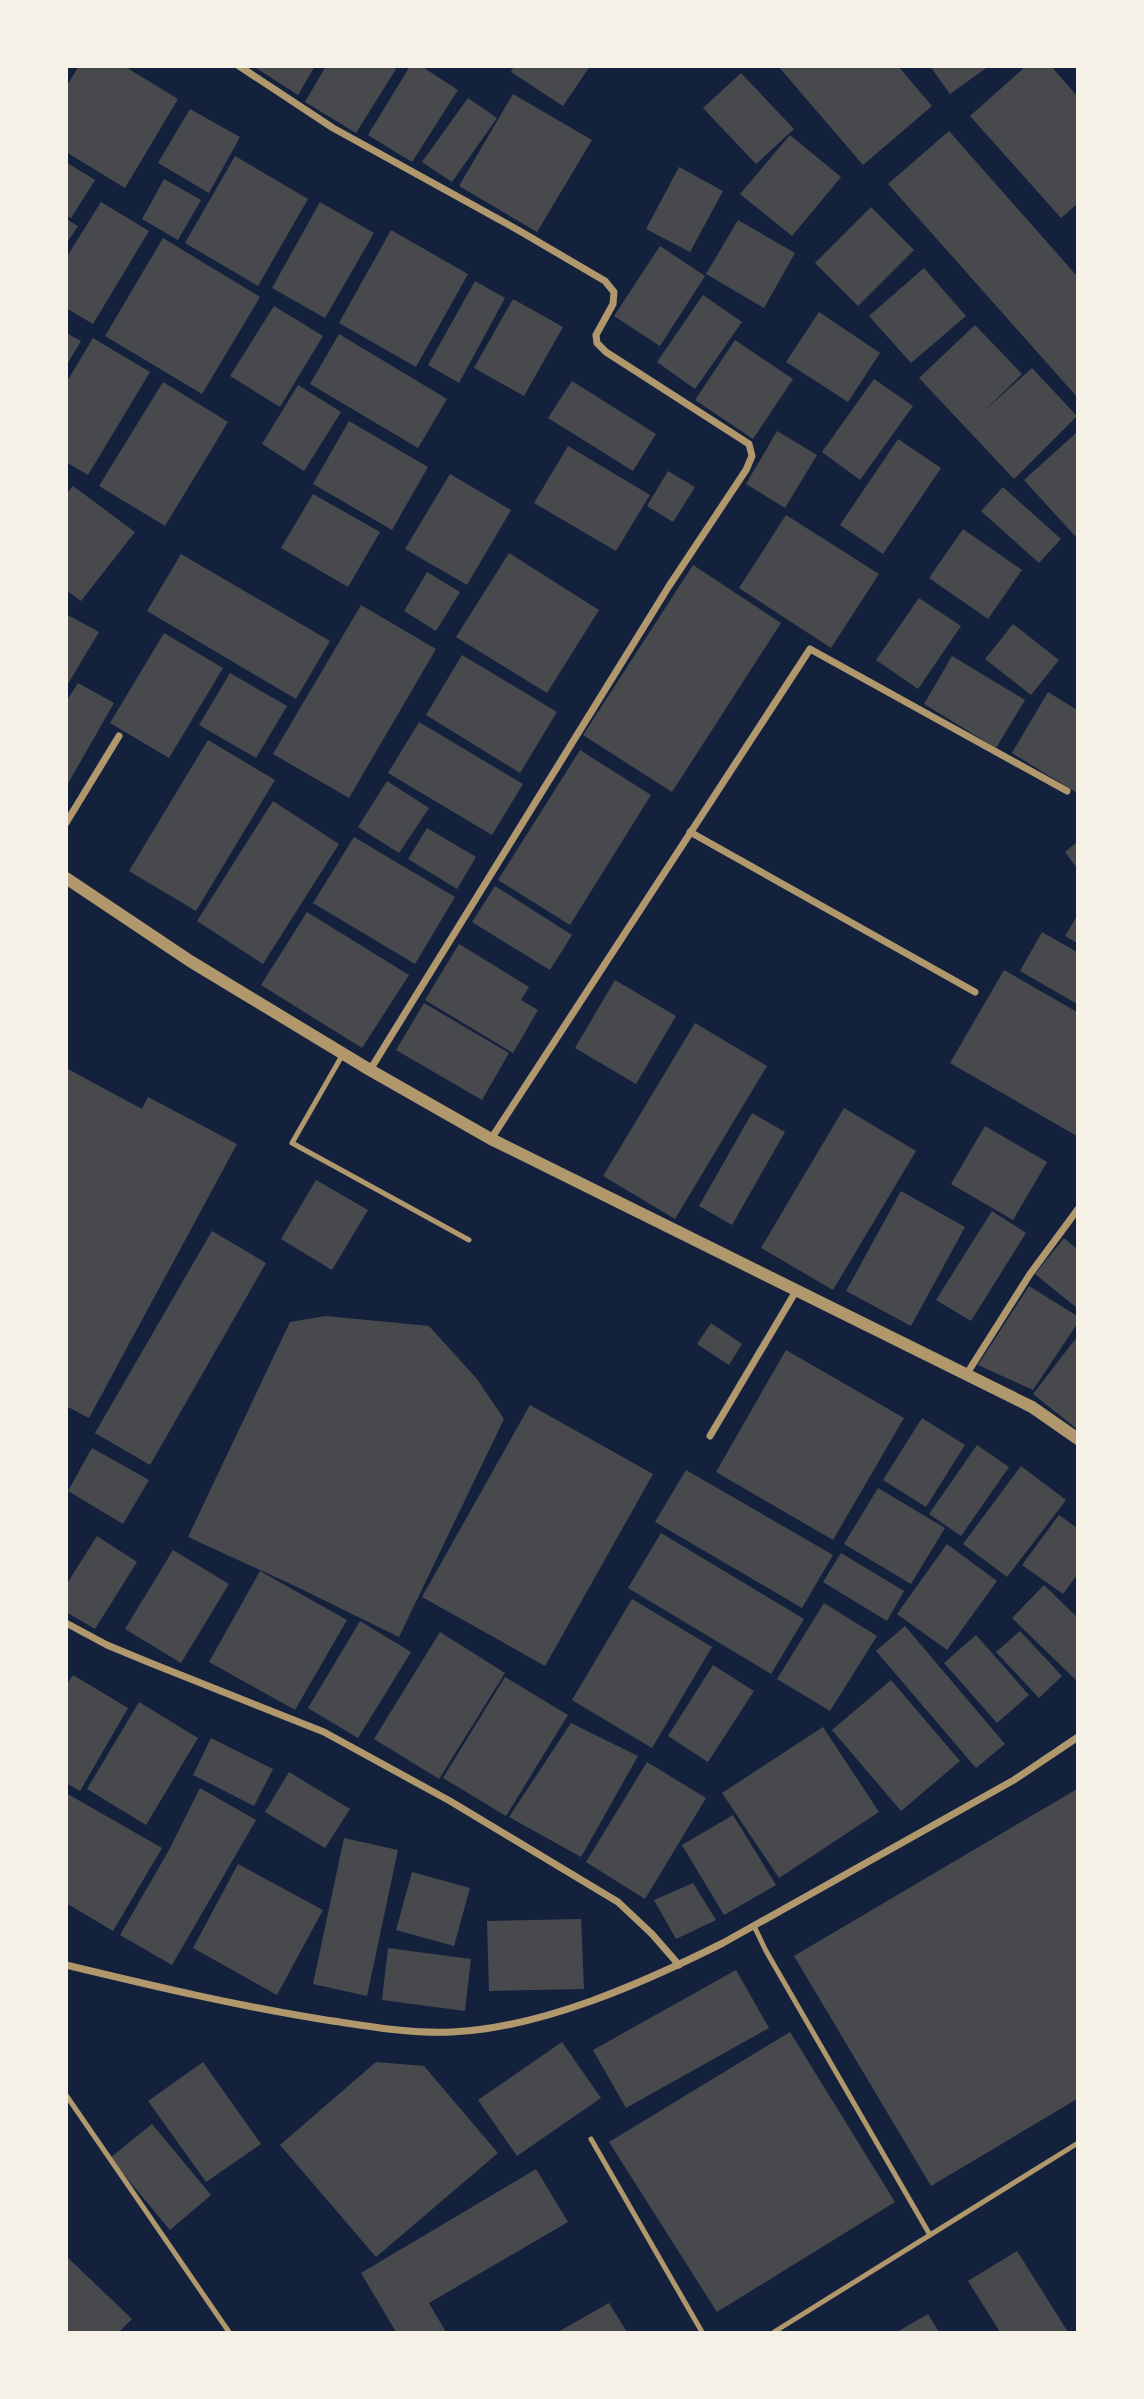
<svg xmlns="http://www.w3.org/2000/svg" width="1144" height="2399" viewBox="0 0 1144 2399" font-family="Jost,sans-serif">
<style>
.building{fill:#48494c}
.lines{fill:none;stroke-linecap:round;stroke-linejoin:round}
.service{stroke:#b1986c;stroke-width:5}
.minor{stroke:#b1986c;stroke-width:7}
.tertiary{stroke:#b1986c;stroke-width:12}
</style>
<rect width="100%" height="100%" fill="#14213d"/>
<!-- building -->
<g class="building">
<polygon points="79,66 124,66 178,99 125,188 66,152 66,87"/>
<polygon points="257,66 315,66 298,95 256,68"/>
<polygon points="326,66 392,66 396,69 356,133 305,102"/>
<polygon points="410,66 421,66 458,90 412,162 368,135"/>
<polygon points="514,66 590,66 563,106 511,72"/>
<polygon points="778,66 898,66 932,106 863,165"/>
<polygon points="930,66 989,66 950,94"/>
<polygon points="1026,66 1051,66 1077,96 1077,204 1061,218 970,116"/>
<polygon points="741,73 794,129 756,164 703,108"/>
<polygon points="513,94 592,140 537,232 459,186"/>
<polygon points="468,98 497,118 452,182 422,162"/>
<polygon points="190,109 240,137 209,193 158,163"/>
<polygon points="949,131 1077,276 1077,397 888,184"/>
<polygon points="790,135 841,177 792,236 740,194"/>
<polygon points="235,156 308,199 258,286 185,243"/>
<polygon points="66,162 95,180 71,218 66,216"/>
<polygon points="679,167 723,191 690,252 646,229"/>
<polygon points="164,179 201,200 178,240 142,219"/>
<polygon points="101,202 149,231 93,324 66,308 66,258"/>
<polygon points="320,202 374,233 325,318 272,288"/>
<polygon points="871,207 914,250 858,306 815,263"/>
<polygon points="66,219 78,226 66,244"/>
<polygon points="738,220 795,253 764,308 706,274"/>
<polygon points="391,230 468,274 416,367 339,323"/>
<polygon points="163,238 260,297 202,394 105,336"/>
<polygon points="660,246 705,276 660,346 614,316"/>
<polygon points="924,268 966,316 911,363 869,316"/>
<polygon points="475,281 505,298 459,383 428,365"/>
<polygon points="703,295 742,322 695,389 657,362"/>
<polygon points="513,299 563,327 524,396 474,368"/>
<polygon points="274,306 323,336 280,407 230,376"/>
<polygon points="819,312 880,353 848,402 786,362"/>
<polygon points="975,325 1022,374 983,412 1032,368 1077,416 1014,479 919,378"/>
<polygon points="66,333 81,341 66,366"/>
<polygon points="339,334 447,399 418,448 310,384"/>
<polygon points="93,338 150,372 88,475 66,462 66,383"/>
<polygon points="735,340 793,379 753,439 695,400"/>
<polygon points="874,379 913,406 860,480 822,452"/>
<polygon points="572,381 656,434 633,471 548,418"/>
<polygon points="163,382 228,422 165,526 99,486"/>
<polygon points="298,385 341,412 304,471 262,444"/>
<polygon points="349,421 428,467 392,530 313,484"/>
<polygon points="777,431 817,455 785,508 746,484"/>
<polygon points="1076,433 1077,534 1075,536 1024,480"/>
<polygon points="898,439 941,468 883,554 840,525"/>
<polygon points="568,446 650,495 616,551 534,503"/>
<polygon points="668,471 695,487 673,522 647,506"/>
<polygon points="450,474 511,510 467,585 405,549"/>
<polygon points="73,486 135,532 81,601 66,590 66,494"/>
<polygon points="1003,487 1061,539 1039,563 981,511"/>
<polygon points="313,494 380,532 348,587 281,548"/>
<polygon points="786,515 879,574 831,648 739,588"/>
<polygon points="963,529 1022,570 988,619 929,578"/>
<polygon points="509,553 599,610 547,693 456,637"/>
<polygon points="181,554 330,641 296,699 147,611"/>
<polygon points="693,565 781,623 672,792 583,735"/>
<polygon points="427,572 460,592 436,631 404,611"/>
<polygon points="919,598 961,626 918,689 876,660"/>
<polygon points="361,605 436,649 349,798 273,754"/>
<polygon points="66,614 99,632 66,687"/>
<polygon points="1013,624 1059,660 1031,695 985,659"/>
<polygon points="164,633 223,668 169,758 110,723"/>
<polygon points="462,655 557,712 520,773 426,715"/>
<polygon points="952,656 1025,700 996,748 924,704"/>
<polygon points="230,673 287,706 256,758 199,725"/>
<polygon points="78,683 114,703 66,787 66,702"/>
<polygon points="1048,692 1077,710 1077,793 1012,753"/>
<polygon points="419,722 523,784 492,835 388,773"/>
<polygon points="208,740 275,780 196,911 129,871"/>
<polygon points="580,750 651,795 570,925 498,880"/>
<polygon points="387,781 429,808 399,853 358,827"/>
<polygon points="273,801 339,844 263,964 197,921"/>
<polygon points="427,828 476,857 457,889 408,859"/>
<polygon points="354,837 455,897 415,964 313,903"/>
<polygon points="1077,842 1077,868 1065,852"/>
<polygon points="495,886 572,935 550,970 472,922"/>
<polygon points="307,912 409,975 362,1048 261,985"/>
<polygon points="1077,916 1077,943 1065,936"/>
<polygon points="1042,932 1077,952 1077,1004 1020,971"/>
<polygon points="459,944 529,987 521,1000 538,1010 513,1053 425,1000"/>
<polygon points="1004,970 1077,1012 1077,1136 950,1063"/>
<polygon points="615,980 676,1016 636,1084 575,1048"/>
<polygon points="424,1003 509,1053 482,1100 396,1050"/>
<polygon points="695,1023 767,1066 675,1219 603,1176"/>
<polygon points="66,1068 142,1109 148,1097 237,1144 89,1418 66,1406"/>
<polygon points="844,1108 916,1151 833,1290 761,1248"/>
<polygon points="752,1113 785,1132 732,1225 699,1206"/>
<polygon points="985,1126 1047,1162 1013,1220 951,1184"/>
<polygon points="316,1180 368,1210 332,1270 281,1239"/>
<polygon points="901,1191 965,1227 911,1326 846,1291"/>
<polygon points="992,1211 1026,1233 971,1321 936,1300"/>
<polygon points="212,1231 266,1263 150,1465 95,1433"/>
<polygon points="1064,1238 1077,1249 1077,1308 1035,1274"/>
<polygon points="1029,1286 1077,1316 1077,1324 1033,1390 978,1365"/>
<polygon points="326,1316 429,1326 477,1379 504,1419 399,1637 295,1586 188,1537 290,1322"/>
<polygon points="711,1323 742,1344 729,1365 697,1344"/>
<polygon points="1077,1337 1077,1429 1033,1394"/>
<polygon points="786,1350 904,1418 833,1540 716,1472"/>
<polygon points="530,1405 653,1474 545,1666 422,1597"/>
<polygon points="922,1418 965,1445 926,1507 883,1480"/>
<polygon points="977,1445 1009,1467 961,1536 929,1514"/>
<polygon points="92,1448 149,1480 123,1524 68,1491"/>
<polygon points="1021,1466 1066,1500 1007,1577 963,1544"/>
<polygon points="686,1470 833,1555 802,1608 655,1522"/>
<polygon points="878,1488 945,1528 911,1584 844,1544"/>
<polygon points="1059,1515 1077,1528 1077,1575 1063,1594 1022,1565"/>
<polygon points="661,1533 804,1619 771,1674 628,1588"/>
<polygon points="97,1536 137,1562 95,1629 66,1612 66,1585"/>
<polygon points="947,1544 997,1581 947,1650 897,1614"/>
<polygon points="173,1550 229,1584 181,1663 125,1629"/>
<polygon points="841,1553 904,1591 887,1621 823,1582"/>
<polygon points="260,1571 347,1620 295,1710 209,1662"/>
<polygon points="1044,1585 1077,1617 1077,1681 1012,1618"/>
<polygon points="632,1599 712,1647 652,1748 572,1700"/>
<polygon points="824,1603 877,1636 830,1711 777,1679"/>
<polygon points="360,1621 411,1652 358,1738 308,1708"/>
<polygon points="905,1626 1005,1744 976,1768 876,1651"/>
<polygon points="1020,1631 1062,1676 1039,1698 996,1652"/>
<polygon points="440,1632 505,1673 439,1779 374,1739"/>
<polygon points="976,1635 1029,1695 997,1723 944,1663"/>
<polygon points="713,1665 754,1691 708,1762 668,1736"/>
<polygon points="73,1675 128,1708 80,1791 66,1783 66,1686"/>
<polygon points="505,1677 568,1715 506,1816 443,1778"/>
<polygon points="891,1680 960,1761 901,1811 832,1730"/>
<polygon points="139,1702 198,1738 146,1825 87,1789"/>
<polygon points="571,1723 638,1756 581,1857 509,1817"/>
<polygon points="823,1727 879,1812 779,1878 722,1793"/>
<polygon points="211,1738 273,1769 254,1806 193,1775"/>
<polygon points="647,1762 706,1798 645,1899 586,1862"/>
<polygon points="289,1772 350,1809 325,1848 265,1812"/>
<polygon points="200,1788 256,1820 172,1965 120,1935 169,1850"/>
<polygon points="1077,1789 1077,2099 931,2186 794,1956"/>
<polygon points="66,1793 162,1848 113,1931 66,1903"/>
<polygon points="733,1815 776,1885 724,1915 682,1845"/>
<polygon points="344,1838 398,1850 367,1996 313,1984"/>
<polygon points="238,1864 323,1910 277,1995 193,1948"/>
<polygon points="412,1872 470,1888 454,1946 396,1930"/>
<polygon points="693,1883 716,1920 676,1939 654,1900"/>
<polygon points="581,1919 584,1989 489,1991 487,1921"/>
<polygon points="388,1948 471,1959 465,2011 382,2000"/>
<polygon points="736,1970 769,2028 626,2108 593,2050"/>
<polygon points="790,2032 895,2202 717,2312 609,2142"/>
<polygon points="562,2042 601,2098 517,2156 478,2100"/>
<polygon points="203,2062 261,2144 206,2182 148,2101"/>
<polygon points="376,2062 424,2066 498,2153 376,2257 280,2145"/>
<polygon points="152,2124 211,2195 170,2230 110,2158"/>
<polygon points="536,2169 568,2222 429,2303 446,2332 396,2332 361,2273"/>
<polygon points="1017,2251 1068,2332 1000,2332 968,2281"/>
<polygon points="66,2256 132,2319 119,2332 66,2332"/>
<polygon points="609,2303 627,2332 558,2332"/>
<polygon points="928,2314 939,2332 897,2332"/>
</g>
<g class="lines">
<!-- service -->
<g class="service">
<polyline points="343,1054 292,1143 469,1240"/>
<polyline points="754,1926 766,1951 930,2235"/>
<polyline points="66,2095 229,2332"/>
<polyline points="591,2139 702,2332"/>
<polyline points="774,2332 1078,2143"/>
</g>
<!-- minor -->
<g class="minor">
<polyline points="239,66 333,128 518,230 605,281 614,292 613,304 596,335 597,343 606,352 749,444 752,456 746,470 669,586 370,1070"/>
<polyline points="66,823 119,736"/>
<polyline points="690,832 975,992"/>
<polyline points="491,1139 810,649 1067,791"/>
<polyline points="966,1375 1030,1274 1078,1209"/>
<polyline points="710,1436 796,1291"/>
<polyline points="66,1623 107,1645 148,1662 324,1732 450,1801 618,1902 652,1934 679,1965"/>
<path d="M66,1965c87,21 172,41 260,55 41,6 84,14 126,12 90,-4 191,-49 271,-89l291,-163 64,-43"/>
</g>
<!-- tertiary -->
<polyline class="tertiary" points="66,878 190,961 370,1070 491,1139 1032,1407 1078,1439"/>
</g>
<!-- border -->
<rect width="1144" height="2399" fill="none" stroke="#f6f1e7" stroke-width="136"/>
</svg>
